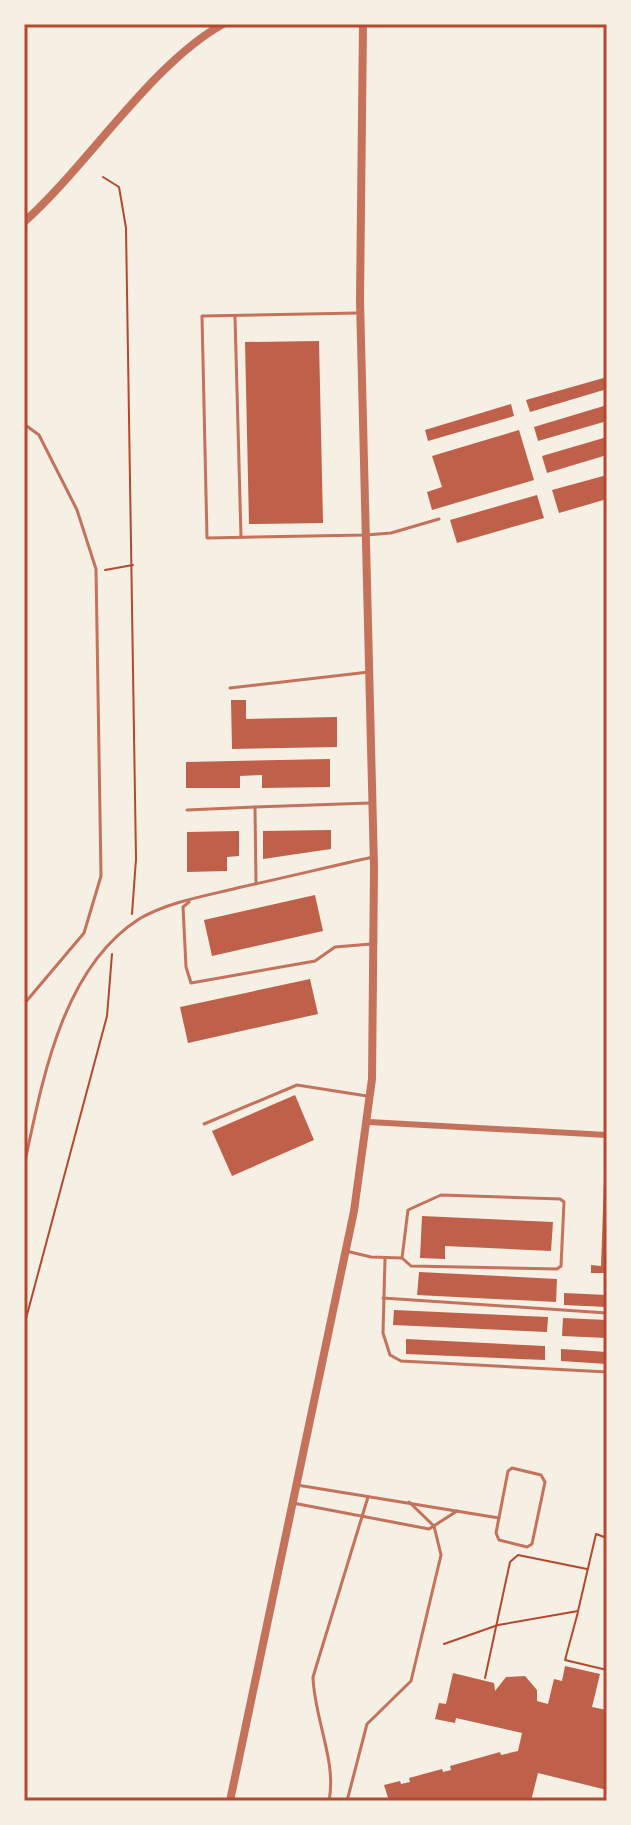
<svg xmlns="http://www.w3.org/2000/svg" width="631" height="1825" viewBox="0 0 631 1825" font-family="Helvetica,sans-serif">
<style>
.building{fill:#bf614a}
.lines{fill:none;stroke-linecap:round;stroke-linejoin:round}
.path{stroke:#b5482f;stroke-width:2}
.service{stroke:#c5725c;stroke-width:3}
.minor{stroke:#c5725c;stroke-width:6}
.tertiary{stroke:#c5725c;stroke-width:8}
.neatline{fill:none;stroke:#b5482f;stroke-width:3}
</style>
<rect width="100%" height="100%" fill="#f6efe4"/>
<!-- building -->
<g class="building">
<polygon points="319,341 323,523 249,524 245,342"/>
<polygon points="607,377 607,389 530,412 526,400"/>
<polygon points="511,404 514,416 428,441 425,430"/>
<polygon points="607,405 607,421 538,441 534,427"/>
<polygon points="519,430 534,480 432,510 427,492 442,487 432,456"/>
<polygon points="607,437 607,455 547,473 542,456"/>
<polygon points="607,475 607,499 559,513 552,490"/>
<polygon points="537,495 544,518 457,543 450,520"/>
<polygon points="231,700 246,700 246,719 337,717 337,747 232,749"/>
<polygon points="330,759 330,787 262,788 262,775 240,776 240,788 186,788 186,762"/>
<polygon points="331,830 331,849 263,859 263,831"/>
<polygon points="239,831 239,856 227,857 227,871 187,872 187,832"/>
<polygon points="315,895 323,931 212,956 204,920"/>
<polygon points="310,979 318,1014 188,1043 180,1007"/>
<polygon points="295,1095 314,1140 232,1176 212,1131"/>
<polygon points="604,1180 607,1180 607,1273 591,1273 591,1265 601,1266"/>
<polygon points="422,1216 553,1222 551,1251 445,1246 445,1259 420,1258"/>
<polygon points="419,1272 557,1279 556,1302 417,1295"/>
<polygon points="564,1293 607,1295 607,1307 564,1305"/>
<polygon points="394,1310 548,1317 547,1332 393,1325"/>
<polygon points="563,1318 607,1320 607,1338 562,1336"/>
<polygon points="406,1339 545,1346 545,1360 406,1354"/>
<polygon points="561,1349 607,1352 607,1364 561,1361"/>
<polygon points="565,1666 600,1674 592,1707 607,1710 607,1790 538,1773 531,1801 389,1801 384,1785 400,1781 401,1784 410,1782 409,1778 442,1769 443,1772 451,1770 450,1766 500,1752 501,1755 518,1751 522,1733 456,1718 455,1723 435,1719 439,1703 446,1704 453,1673 494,1683 495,1691 506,1677 525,1676 537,1690 537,1701 548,1704 554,1679 562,1681"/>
</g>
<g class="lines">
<!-- path -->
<g class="path">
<polyline points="103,177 119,187 126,228 136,859 132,914"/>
<polyline points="105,570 133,565"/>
<polyline points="24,1326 107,1016 112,954"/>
<polyline points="578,1612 565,1660 607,1670"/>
<polyline points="444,1644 498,1625 578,1611 596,1534 604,1537"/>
<polyline points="485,1678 510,1562 518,1555 587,1569"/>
</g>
<!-- service -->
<g class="service">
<polyline points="358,313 202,316 207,538 366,535 391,533 439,519"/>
<polyline points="235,317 241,537"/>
<polyline points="24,424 39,435 77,510 96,569 101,876 84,933 24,1004"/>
<polyline points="230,688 369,672"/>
<polyline points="187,810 255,807"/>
<polyline points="256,884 255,807 370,803"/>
<polyline points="189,902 183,907 186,967 191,983 315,961 335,947 371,944"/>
<polyline points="204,1124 297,1085 367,1096"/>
<path d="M24,1166c18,-83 37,-197 115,-247 29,-17 66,-23 98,-31 46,-10 91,-21 136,-31"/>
<polyline points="346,1251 371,1257 402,1258 408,1210 441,1195 560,1199 564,1202 561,1266 557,1269 411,1266 402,1258"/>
<polyline points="385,1259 383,1333 390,1355 401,1361 607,1372"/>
<polyline points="383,1298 607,1313"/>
<polygon points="512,1468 541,1475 545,1482 532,1544 527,1547 499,1540 496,1533 508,1471"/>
<polyline points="297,1485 499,1518"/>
<polyline points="293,1503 429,1529 457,1511"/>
<path d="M329,1801c8,-40 -15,-83 -16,-124l55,-180"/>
<polyline points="347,1801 367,1724 411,1681 441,1555 434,1526 409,1502"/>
</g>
<!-- minor -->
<polyline class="minor" points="369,1122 607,1135"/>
<!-- tertiary -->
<g class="tertiary">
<path d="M24,222c64,-57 127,-158 199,-198"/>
<polyline points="230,1801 354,1211 372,1079 374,867 360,300 363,24"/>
</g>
</g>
<!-- border -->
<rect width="631" height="1825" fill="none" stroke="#f6efe4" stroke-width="52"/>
<rect x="26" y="26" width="579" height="1773" class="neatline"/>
</svg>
